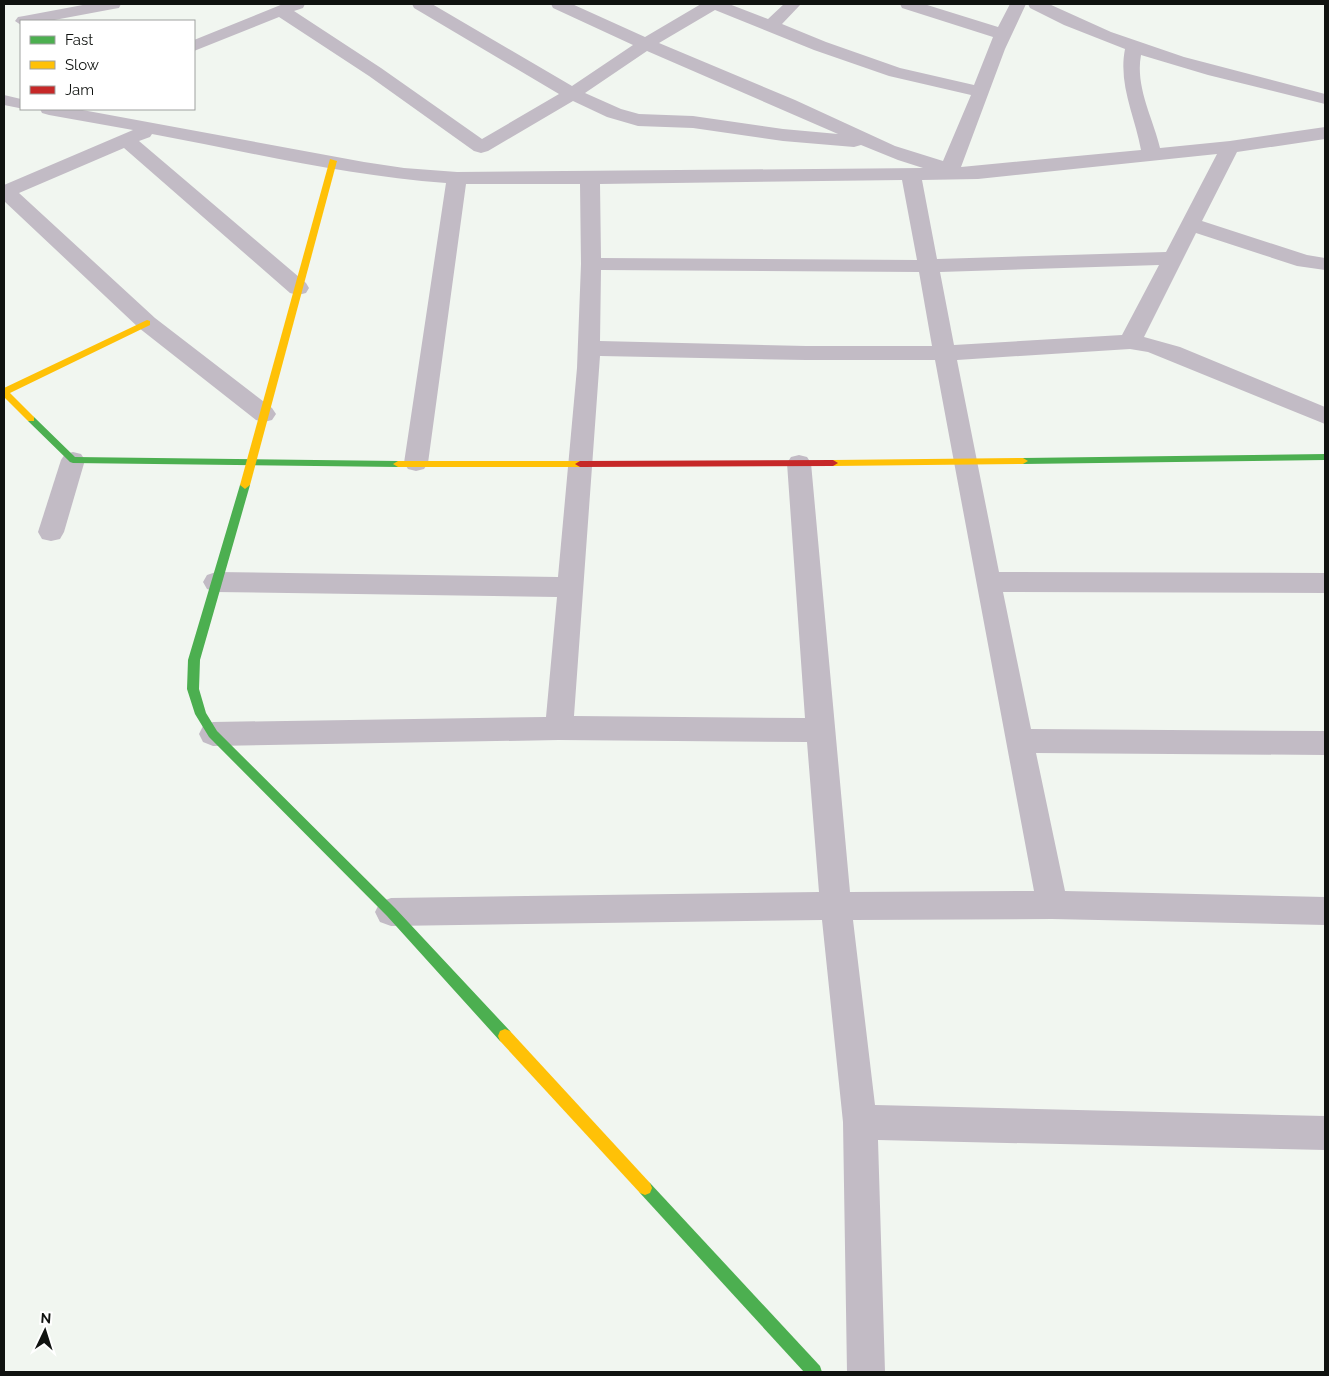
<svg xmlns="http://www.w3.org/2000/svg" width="1329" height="1376" viewBox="0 0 1329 1376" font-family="Raleway,sans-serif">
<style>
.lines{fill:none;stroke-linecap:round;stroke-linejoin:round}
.street{fill:#c2bbc5;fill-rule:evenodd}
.fast{fill:#4caf50;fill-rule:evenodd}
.slow{fill:#ffc107;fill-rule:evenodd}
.jam{fill:#c62828;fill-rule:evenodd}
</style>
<rect width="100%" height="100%" fill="#f1f6f0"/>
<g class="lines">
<!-- street -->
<g class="street">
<polygon points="88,4 121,4 119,8 113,9 49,21 21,21 21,25 15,21 18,17 24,16"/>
<path d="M283,4h22l-2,4 -9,3 87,57 101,71 77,-45 -145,-86 -2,-4h20l140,82 61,-41 -80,-37 -2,-4h21l73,33 56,-33h28l39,15 16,-15h17l-19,20 44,18 74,26 74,17 19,-48 -91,-29 -2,-4h24l74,23 12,-23h16l-21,45 -44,118 180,-17c-6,-34 -23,-65 -16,-101l-61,-24 -34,-17 -2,-4h21l62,28 73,25 141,37v10l-117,-29 -67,-20c-6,32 12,63 19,93l70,-7 95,-14v12l-88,13 -35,69 105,34 18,3v12l-28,-4 -101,-33 -52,104 36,10 145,60v17l-177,-72 -18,-3 -173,11 42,212 326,1v20l-322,-1 28,137 294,2v24l-289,-2 29,138 260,6v28l-273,-6 -199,1 22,185 450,11v34l-447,-10 7,232h-38l-4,-250 -21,-202 -431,6 -11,-4 -5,-10 5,-10 11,-4 428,-6 -12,-150 -248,-2 -346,6 -10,-4 -4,-8 4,-8 10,-4 333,-5 11,-120 -341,-5 -9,-3 -4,-7 4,-7 9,-3 342,5 19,-209 4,-104 -1,-80h-114l-38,279 -4,6 -8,2 -8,-2 -4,-6 42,-280c-99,-7 -197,-31 -294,-49l-2,3 -11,4 167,142 3,5 -3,5 -8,2 -8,-2 -166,-145 -105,45 136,125 117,90 4,6 -4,6 -8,2 -8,-2 -117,-92 -135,-127v-16l129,-55 -84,-15 -7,-2 -2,-4h37l287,53 40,6 53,4 466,-4 -25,-8 -37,-15 -7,2 -71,-6 -90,-13 -55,-2 -31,-9 -34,-16 -85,50 -7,2 -7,-2 -105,-75 -90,-59 -85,34v-11zM715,10l99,40 75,26 82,19 -28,66 -48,-15 -100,-46 -136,-57zM647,51l191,83 -55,-5 -90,-13 -54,-2 -18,-5 -36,-16zM1217,154l-51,98 -229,7 -15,-79 56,-1zM902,180l15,80 -316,-2 -1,-74zM1159,265l-37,70 -168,10 -14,-73zM601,270l318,2 13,74h-126l-206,-5zM600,356l206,4h129l99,531 -184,1 -39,-429 -4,-6 -8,-2 -8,2 -4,6 18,255 -231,-2z"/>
<polygon points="4,95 21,99 21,109 24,109 4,105"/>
<polygon points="73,452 81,454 85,460 64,532 60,539 51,541 42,539 38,532 61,460 65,454"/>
</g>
<!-- fast -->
<g class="fast">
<polygon points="31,416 34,417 75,457 398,461 403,464 398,467 73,463 70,462 28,421 28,417"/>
<polygon points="1325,454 1325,460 1023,464 1018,461 1023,458"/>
<polygon points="245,481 250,485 200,660 199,689 206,713 217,731 395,908 510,1031 512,1036 510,1041 505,1043 500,1041 387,916 209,737 195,714 187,689 188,660 240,485"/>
<polygon points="645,1181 650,1183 820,1366 822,1372 804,1372 640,1193 638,1188 640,1183"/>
</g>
<!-- slow -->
<g class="slow">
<polygon points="330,159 337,161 250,485 245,489 240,485"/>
<polygon points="147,320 150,321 150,325 10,393 34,417 34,421 28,421 4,397 4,388"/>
<polygon points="1023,458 1028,461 1023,464 833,466 828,463 833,460"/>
<polygon points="398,461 580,461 585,464 580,467 398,467 393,464"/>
<polygon points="505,1029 510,1031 650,1183 652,1188 650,1193 645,1195 640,1193 500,1041 498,1036 500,1031"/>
</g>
<!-- jam -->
<polygon class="jam" points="833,460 838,463 833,466 580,467 575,464 580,461"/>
</g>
<!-- border -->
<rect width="1329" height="1376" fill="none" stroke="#101310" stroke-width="10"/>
<!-- legend -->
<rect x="20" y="20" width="175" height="90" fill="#ffffff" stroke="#9fa19f"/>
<rect x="30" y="36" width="25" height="8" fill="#4caf50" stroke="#9fa19f"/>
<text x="65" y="45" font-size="15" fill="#101310">Fast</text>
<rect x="30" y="61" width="25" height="8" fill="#ffc107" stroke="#9fa19f"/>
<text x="65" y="70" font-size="15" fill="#101310">Slow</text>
<rect x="30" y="86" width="25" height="8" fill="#c62828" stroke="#9fa19f"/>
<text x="65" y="95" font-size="15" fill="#101310">Jam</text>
<!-- north arrow -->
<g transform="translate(45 1331) rotate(4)" stroke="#ffffff" stroke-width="4" paint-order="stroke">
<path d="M0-4L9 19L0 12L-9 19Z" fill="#101310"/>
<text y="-8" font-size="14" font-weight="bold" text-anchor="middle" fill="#101310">N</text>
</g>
</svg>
